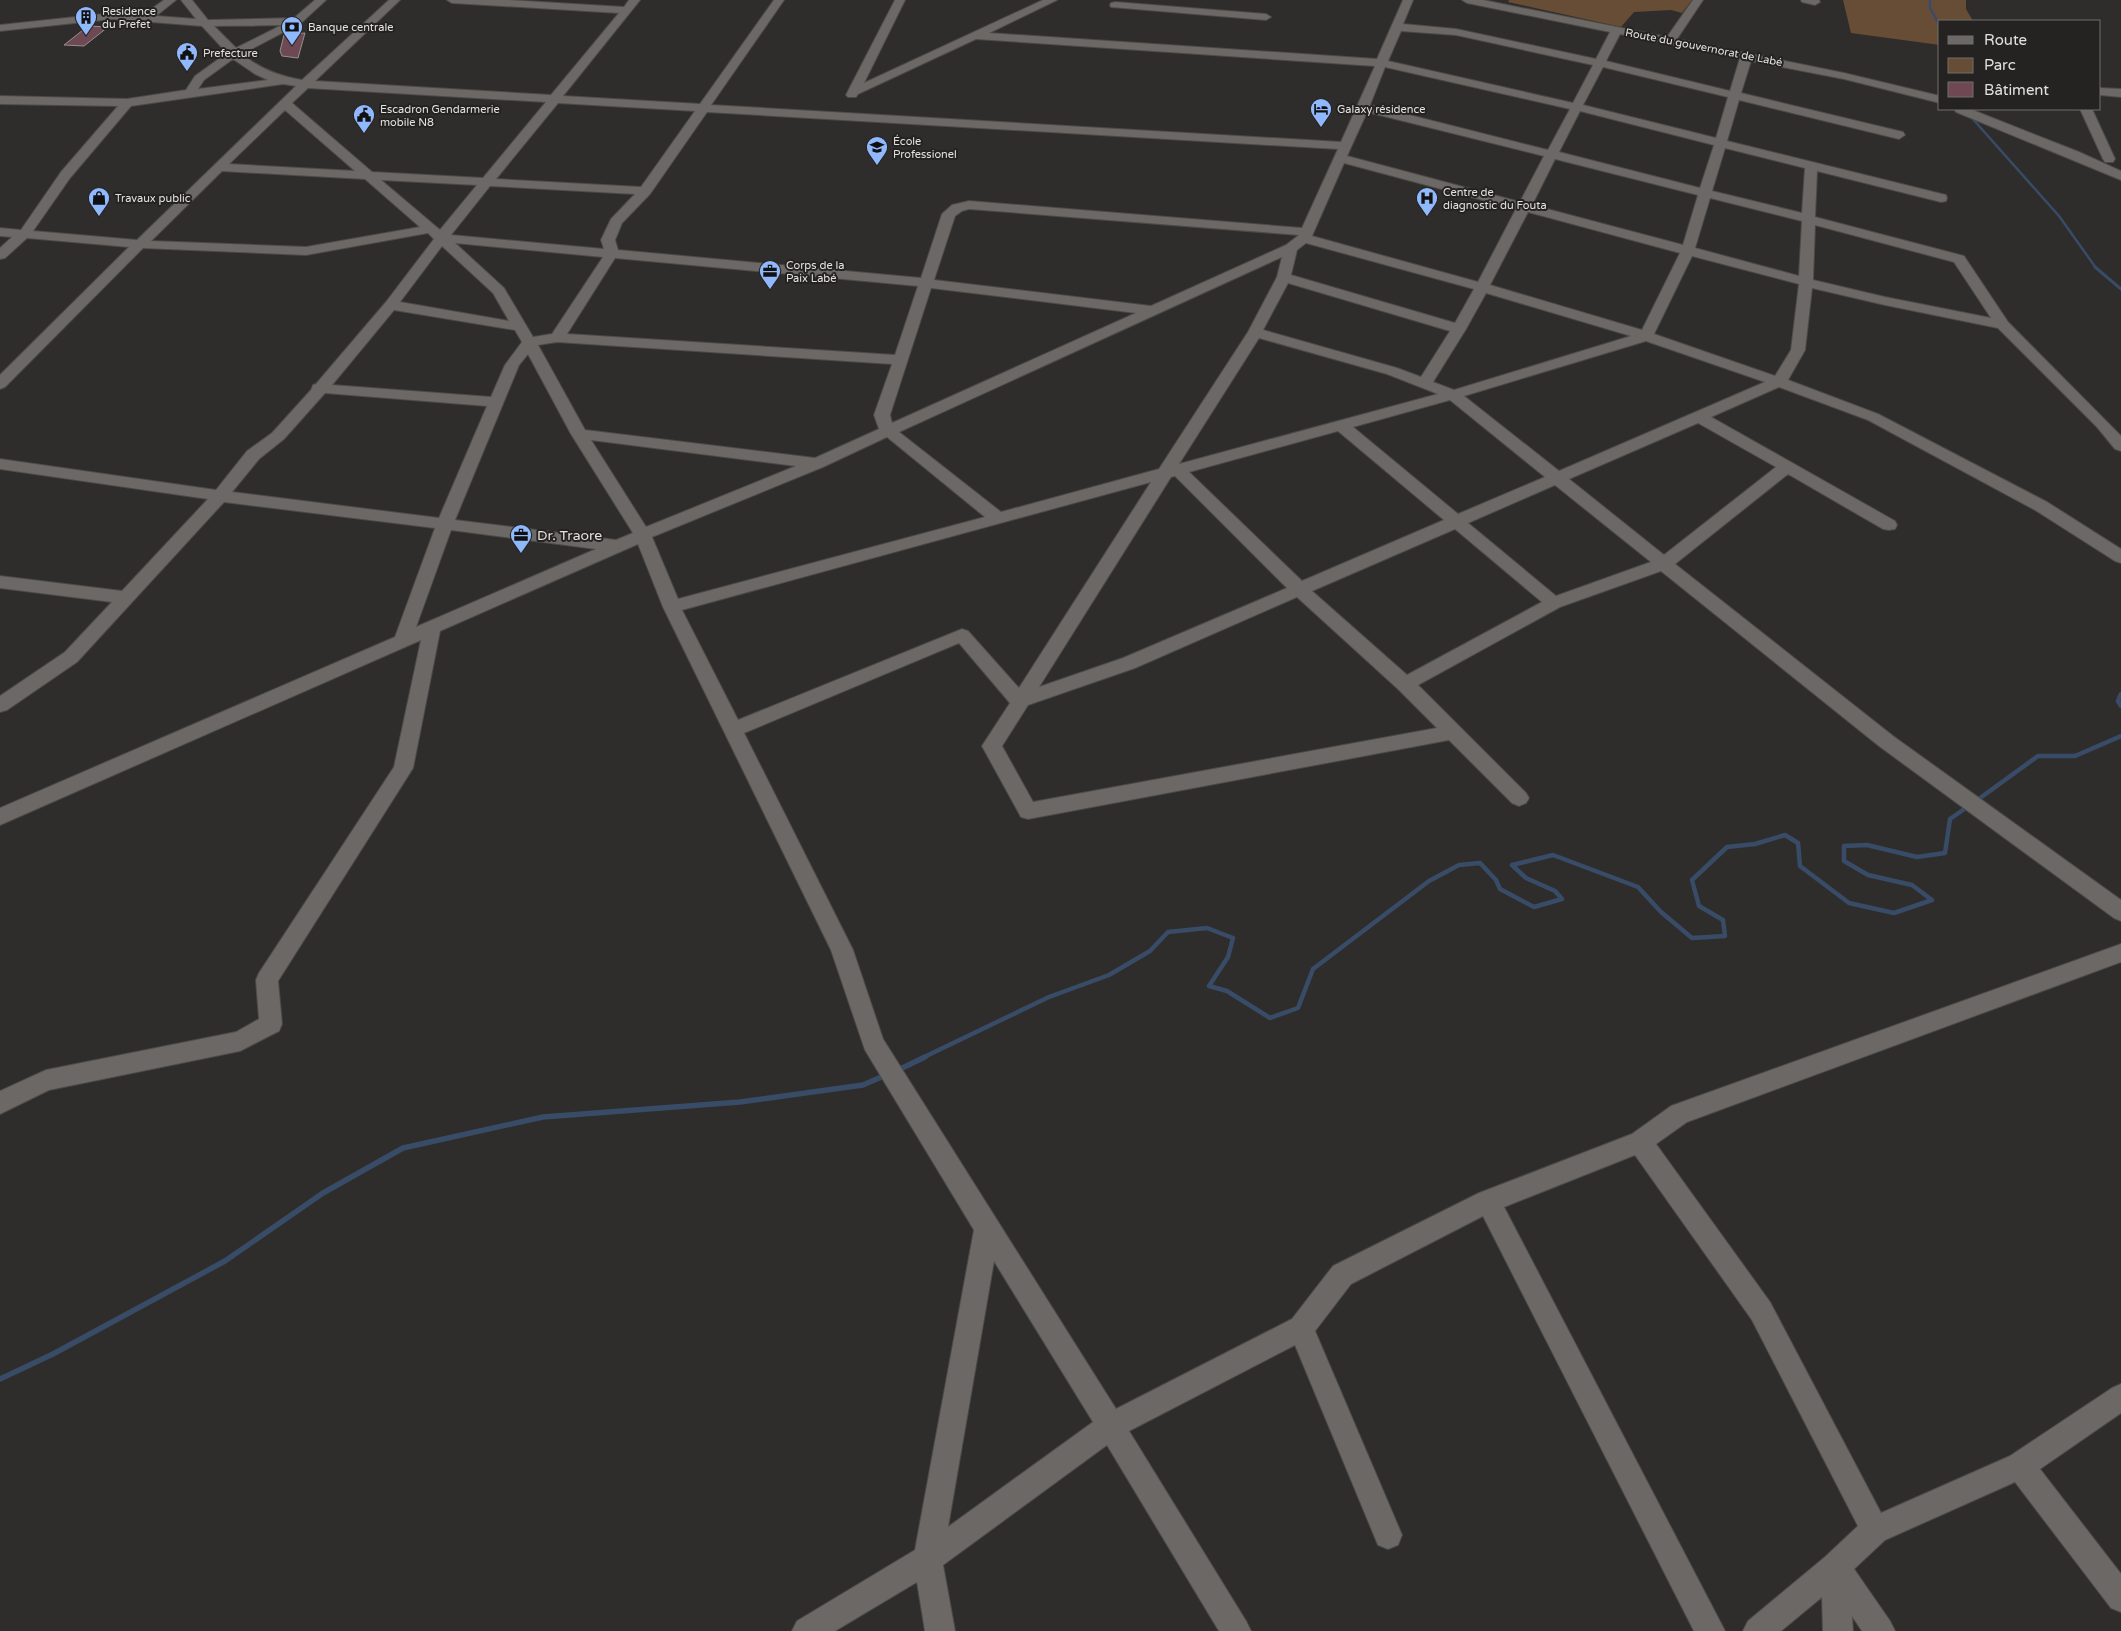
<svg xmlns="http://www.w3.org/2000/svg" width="2121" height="1631" viewBox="0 0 2121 1631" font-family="'Varela Round',sans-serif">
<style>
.green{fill:#684d36}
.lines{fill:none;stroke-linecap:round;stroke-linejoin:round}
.stream-far3{stroke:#384b67;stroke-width:2.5}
.stream-far2{stroke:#384b67;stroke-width:3}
.stream-far1{stroke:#384b67;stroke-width:4.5}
.stream{stroke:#384b67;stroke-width:5.5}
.building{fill:#6e4954;stroke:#949091}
.minor-casing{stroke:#4c4a48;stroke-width:2}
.minor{fill:#6b6866;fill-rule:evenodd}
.labels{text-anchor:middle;stroke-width:4;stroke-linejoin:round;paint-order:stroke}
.far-poi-label{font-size:11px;fill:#e3e1e0;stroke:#252321;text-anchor:start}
.far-street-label{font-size:11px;fill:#e3e1e0;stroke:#252321}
.poi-label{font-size:14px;fill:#e3e1e0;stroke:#252321;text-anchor:start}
</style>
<rect width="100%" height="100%" fill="#2f2d2b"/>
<!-- green -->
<g class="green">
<polygon points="1509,0 1692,0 1682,13 1671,10 1634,12 1621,27 1508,2"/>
<polygon points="1843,0 1966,0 1966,9 1973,21 1940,21 1940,45 1851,33"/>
</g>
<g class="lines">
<!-- stream-far3 -->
<g class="stream-far3">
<polyline points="1930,0 1930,8 1940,26"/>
<polyline points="1975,109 1971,117 2059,216 2096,268"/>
</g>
<!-- stream-far2 -->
<polyline class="stream-far2" points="2095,267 2121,289"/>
<!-- stream-far1 -->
<g class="stream-far1">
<polyline points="2121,694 2118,701 2121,706"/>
<polyline points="1976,801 2038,756 2075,756 2121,736"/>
<polyline points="922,1058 1049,997 1109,975 1150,951 1168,932 1207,928 1233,938 1228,957 1209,986 1227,991 1270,1018 1298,1008 1313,969 1429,881 1459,865 1480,863 1496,880 1500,889 1534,907 1562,899 1555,891 1526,878 1512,865 1553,855 1638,887 1661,912 1692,938 1725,936 1723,920 1699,906 1692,880 1727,847 1755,844 1785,835 1798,843 1800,866 1849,903 1894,913 1932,900 1912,885 1868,875 1844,861 1844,846 1867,845 1917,857 1945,853 1950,819 1970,805"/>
</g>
<!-- stream -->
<g class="stream">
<polyline points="898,1070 925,1057"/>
<polyline points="0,1379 53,1354 225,1261 323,1193 403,1148 543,1117 740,1102 863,1085 886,1075"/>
</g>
</g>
<!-- building -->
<g class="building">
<polygon points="88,26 108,27 84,46 64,45"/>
<polygon points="305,33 298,58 282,56 280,51 284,35"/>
</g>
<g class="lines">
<!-- minor casing -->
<g class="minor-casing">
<g id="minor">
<path d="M164,0h12l-20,16 40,3 -15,-19h11l16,20 86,-2 21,-18h11l-25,23 -59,31c18,15 37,22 60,26l87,-80h11l-85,81 236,14 68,-82 -167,-10 -5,-3h61l116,7 5,-7h11l-77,96 137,8 74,-104h10l-73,105 630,37 34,-76 -399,-27 -118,55 -2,3h-8l-2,-2 49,-95h10l-41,83 179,-83h14l-68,33 388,26 26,-59h10l-10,24 53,5 140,30 14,-27 -143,-29 -5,-3h21l184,37 26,-37h10l-26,39 167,34 96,23v7l-96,-24 -93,-18 -10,32 162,39 2,3 -6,4 -160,-39 -12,41 219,54 1,3 -1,3 -5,1 -124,-31 -2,46 149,39 44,66 113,114v15l-6,-2 -18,-22 -99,-99 -113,-23 -73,-17 -7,62 -17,30 90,34 169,88 74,47v14l-6,-2 -80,-51 -167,-90 -89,-33 -68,30 184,104 2,4 -2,4 -6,1 -6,-1 -95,-55 -113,90 218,172 228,164v21l-7,-3 -235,-172 -218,-175 -101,36 -142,78 108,108 3,5 -3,5 -7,3 -7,-3 -63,-63 -421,79 -7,-2 -39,-71 28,-43 -51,-60 -215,90 109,217 30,89 233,370 176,-90 41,-53 146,-73 153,-59 39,-28 450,-162v18l-434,160 -31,22 114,158 111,211 129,-57 102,-68 9,-4v29l-81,56 81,105v38l-10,-4 -96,-126 -130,58 -31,29 36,52 5,10h-33l-10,-15 1,15h-30l-1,-34 -41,34h-38l5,-10 77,-64 33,-31 -106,-206 -117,-165 -131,52 221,424h-31l-211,-415 -132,68 -36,47 87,204 -4,10 -10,4 -10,-4 -83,-200 -166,86 117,190 5,10h-32l-112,-186 -164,120 12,66h-30l-8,-49 -82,49h-43l5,-10 118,-71 59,-320 -109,-180 -34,-100 -168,-343 -25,-63 -198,87 -27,137 -135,213 4,43 -3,7 -39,20 -191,39 -49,24v-23l46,-21 190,-38 23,-13 -3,-39 3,-7 135,-206 27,-127 -421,185v-17l395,-171 40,-109 -211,-26 -147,160 -70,48 -7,2v-16l65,-44 47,-50 -112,-14v-12l122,15 86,-92 -208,-30v-10l216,31 31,-39 25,-18 39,-43 2,-5 3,-1 70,-82 48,-63 -6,-6 -122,22 -163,-7 -138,139 -5,2v-14l129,-128 -102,-9 -22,20 -5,1v-11l12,-11 -12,-1v-8l21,2 40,-58 57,-66 -118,-2v-8l127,3 59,-9 9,-14 32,-23 -25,-27 -89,-7 -113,12v-6l113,-12 30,2zM282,25l-46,23 -22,-22zM1401,31l55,4 137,30 -20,38 -185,-42zM1620,34l120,24 -10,33 -124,-30zM233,59l22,15 13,6 -70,9 6,-9zM1385,67l185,42 -22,41 -178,-45zM1603,67l125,30 -12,41 -133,-33zM283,84l13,2 -159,154 -104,-9 37,-53 61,-72zM308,88l238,14 -63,76 -111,-6 -80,-69zM558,103l137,8 -54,76 -145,-8zM285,110l70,61 -126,-7zM1580,111l134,34 -14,43 -141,-36zM707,112l631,37 -36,79 -333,-27 -17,4 -10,9 -21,64 -303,-28 -3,-10 7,-17 28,-29zM1367,112l177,44 -24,46 -173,-46zM1725,148l80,20 -3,45 -90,-22zM1555,159l143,36 -15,50 -151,-40zM1344,163l172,46 -38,73 -166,-46zM222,171l143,8 55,48 -114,20 -155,-6zM381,180l96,5 -37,45zM490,186l145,8 -24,25 -10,21 3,9 -153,-14zM1710,198l92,23 -3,55 -104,-28zM969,209l330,26 -13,10 -135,61 -217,-26 21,-64 7,-5zM1528,212l152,41 -38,77 -152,-45zM1815,225l139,37 37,56 -106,-21 -72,-17zM455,243l148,14 -51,77 -19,3 -29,-49zM1306,243l168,46 -19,34 -164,-48 6,-25zM442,246l51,47 16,28 -109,-19zM1692,256l107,28 -8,66 -16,26 -121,-42zM1282,257l-5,20 -29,55 -89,137 -158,43 -102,-80zM615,258l303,28 -23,69 -328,-21zM1288,283l162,48 -29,46 -24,-9 -134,-38zM931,288l205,25 -244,110 -2,-8zM1486,293l145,43 -177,54 -21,-8 33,-53zM394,310l121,20 7,12 -17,23 -14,32 -159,-12zM1259,338l128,36 51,20 -259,70zM1646,341l119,41 -206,89 -95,-75zM557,342l335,22 -18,51 5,14 -64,29 -230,-28 -47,-85zM528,354l43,80 62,99 -17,7 -161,-20 64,-155zM325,393l162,13 -48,112 -207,-26 27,-33 25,-20zM1450,400l95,77 -87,37 -105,-87zM1698,423l78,44 -112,88 -95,-76zM1338,431l106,89 -142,61 -113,-109zM887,437l98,80 -307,82 -26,-62 171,-70zM591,440l205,26 -150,61zM1175,476l112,112 -164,70 -84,29 132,-210zM1151,482l-132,206 -51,-57 -6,-2 -224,91 -56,-110zM1555,485l96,77 -95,34 -88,-73zM1455,529l87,73 -135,73 -95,-84zM451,530l145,19 -180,78zM1297,597l101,92 39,39 -404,74 -31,-56 26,-41 107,-37zM994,1261l99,161 -145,105z"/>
<polygon points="1801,0 1819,0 1820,2 1815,5 1802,2"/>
<polygon points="1115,2 1266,14 1271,17 1266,20 1111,7 1110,5 1111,3"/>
<polygon points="2100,88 2121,89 2121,97 2100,95"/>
<polygon points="1954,109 1970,109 2079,152 2121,171 2121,180 1956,112"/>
<polygon points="2080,109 2092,109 2115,159 2113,162 2105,162 2103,159"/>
</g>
</g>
<!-- minor -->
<use href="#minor" class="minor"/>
</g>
<!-- icons -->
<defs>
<g id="building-pin" transform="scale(1.125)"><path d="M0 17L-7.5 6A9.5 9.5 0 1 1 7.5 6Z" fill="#90b8fd" stroke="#252321"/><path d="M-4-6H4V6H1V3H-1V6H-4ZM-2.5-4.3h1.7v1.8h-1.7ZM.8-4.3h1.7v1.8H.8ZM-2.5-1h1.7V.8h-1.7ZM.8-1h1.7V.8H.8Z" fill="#111"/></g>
<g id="bank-pin" transform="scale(1.125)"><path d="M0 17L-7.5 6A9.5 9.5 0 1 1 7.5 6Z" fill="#90b8fd" stroke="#252321"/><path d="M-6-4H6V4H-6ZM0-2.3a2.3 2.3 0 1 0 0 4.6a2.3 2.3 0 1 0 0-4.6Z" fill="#111"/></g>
<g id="civic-pin" transform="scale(1.125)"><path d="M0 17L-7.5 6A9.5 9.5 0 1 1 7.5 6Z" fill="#90b8fd" stroke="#252321"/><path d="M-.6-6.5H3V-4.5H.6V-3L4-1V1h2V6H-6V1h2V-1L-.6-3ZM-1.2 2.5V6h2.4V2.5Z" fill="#111"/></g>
<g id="hotel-pin" transform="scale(1.125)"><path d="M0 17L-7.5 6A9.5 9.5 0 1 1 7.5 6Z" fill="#90b8fd" stroke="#252321"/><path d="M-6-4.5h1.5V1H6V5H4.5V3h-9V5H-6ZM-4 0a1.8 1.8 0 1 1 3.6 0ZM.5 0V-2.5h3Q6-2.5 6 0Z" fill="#111"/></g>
<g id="school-pin" transform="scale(1.125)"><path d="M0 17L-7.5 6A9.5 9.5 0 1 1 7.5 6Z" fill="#90b8fd" stroke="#252321"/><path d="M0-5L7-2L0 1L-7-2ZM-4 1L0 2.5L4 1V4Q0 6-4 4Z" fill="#111"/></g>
<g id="shop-pin" transform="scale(1.125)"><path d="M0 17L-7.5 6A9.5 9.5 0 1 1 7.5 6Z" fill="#90b8fd" stroke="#252321"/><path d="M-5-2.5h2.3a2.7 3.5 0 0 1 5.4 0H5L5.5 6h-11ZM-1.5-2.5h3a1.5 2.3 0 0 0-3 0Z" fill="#111"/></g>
<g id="hospital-pin" transform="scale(1.125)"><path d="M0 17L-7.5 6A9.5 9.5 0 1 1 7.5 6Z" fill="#90b8fd" stroke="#252321"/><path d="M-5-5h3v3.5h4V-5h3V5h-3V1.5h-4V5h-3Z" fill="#111"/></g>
<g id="office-pin" transform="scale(1.125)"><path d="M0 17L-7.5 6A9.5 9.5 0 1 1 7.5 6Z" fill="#90b8fd" stroke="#252321"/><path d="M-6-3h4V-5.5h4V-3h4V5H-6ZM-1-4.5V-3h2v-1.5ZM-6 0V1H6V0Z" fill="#111"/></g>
</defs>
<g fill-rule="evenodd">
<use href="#building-pin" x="86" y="17"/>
<use href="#bank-pin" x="292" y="27"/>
<use href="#civic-pin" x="187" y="53"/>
<use href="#hotel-pin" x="1321" y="109"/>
<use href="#civic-pin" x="364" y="115"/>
<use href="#school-pin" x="877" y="147"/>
<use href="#shop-pin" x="99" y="198"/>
<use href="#hospital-pin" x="1427" y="198"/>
<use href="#office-pin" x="770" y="271"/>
<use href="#office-pin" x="521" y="535"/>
</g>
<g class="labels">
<!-- far-poi labels -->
<g class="far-poi-label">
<text x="102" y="15">Residence<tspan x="102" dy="13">du Prefet</tspan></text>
<text x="308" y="31">Banque centrale</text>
<text x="203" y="57">Prefecture</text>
<text x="380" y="113">Escadron Gendarmerie<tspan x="380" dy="13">mobile N8</tspan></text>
<text x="1337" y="113">Galaxy résidence</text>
<text x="893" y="145">École<tspan x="893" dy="13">Professionel</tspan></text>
<text x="1443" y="196">Centre de<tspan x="1443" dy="13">diagnostic du Fouta</tspan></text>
<text x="115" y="202">Travaux public</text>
<text x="786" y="269">Corps de la<tspan x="786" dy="13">Paix Labé</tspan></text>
</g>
<!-- far-street labels -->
<g class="far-street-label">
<text transform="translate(1704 47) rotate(11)" y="4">Route du gouvernorat de Labé</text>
</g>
<!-- poi labels -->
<g class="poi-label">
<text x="537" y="540">Dr. Traore</text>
</g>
</g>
<!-- legend -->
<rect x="1938" y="20" width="162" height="90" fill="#252321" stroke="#716f6d"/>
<rect x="1948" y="36" width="25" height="8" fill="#6b6866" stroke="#716f6d"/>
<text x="1984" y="45" font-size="15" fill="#e3e1e0">Route</text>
<rect x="1948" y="58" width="25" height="15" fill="#684d36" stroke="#716f6d"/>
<text x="1984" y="70" font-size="15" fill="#e3e1e0">Parc</text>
<rect x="1948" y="82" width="25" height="15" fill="#6e4954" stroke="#716f6d"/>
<text x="1984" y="95" font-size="15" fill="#e3e1e0">Bâtiment</text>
</svg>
